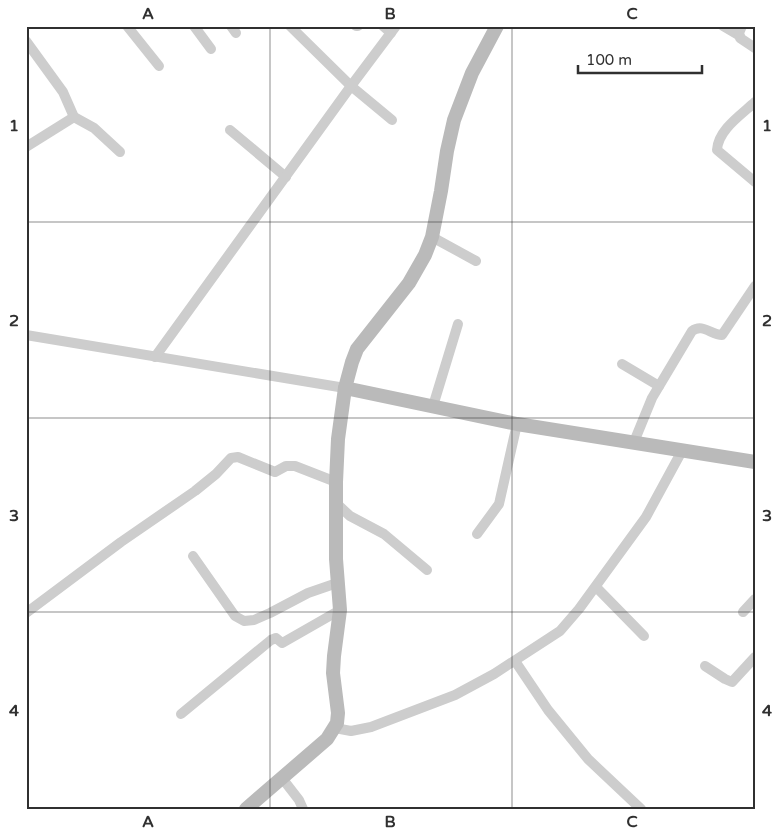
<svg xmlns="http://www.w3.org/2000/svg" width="781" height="835" viewBox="0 0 781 835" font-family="'Varela Round',sans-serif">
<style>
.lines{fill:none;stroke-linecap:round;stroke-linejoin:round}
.street{stroke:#cdcdcd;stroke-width:10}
.secondary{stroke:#bababa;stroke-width:14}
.grid{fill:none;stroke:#303030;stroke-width:1;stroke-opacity:0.55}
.neatline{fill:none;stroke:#303030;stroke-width:2}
.grid-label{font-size:16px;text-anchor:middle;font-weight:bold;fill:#303030}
</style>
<rect width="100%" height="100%" fill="#fff"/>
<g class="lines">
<!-- street -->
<g class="street">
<polyline points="127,26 159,66"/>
<polyline points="194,26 211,49"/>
<polyline points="231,26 236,33"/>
<polyline points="290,26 351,86 392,120"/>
<polyline points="356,26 358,26"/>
<polyline points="383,26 391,33"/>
<polyline points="723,26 740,36"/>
<polyline points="742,26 739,33 740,38 755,48"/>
<polyline points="26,41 63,92 74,117"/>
<path d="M755,102c-14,13 -37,28 -38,48l38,32"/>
<polyline points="230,130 286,177"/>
<polyline points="26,147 74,117 94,128 120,152"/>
<polyline points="432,237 476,261"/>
<polyline points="26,335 345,388"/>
<polyline points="155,357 351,86 396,26"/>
<polyline points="622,364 659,386"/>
<polyline points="433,406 458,324"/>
<path d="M634,442l18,-44 40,-67c11,-8 19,4 30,4l33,-49"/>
<polyline points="336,503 350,516 384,534 427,570"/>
<polyline points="477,534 499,504 517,424"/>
<polyline points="193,556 235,616 244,621 254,620 270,613 308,593 337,583"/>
<polyline points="596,587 644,636"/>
<polyline points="743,612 755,599"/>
<polyline points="26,613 121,542 195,491 216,474 231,458 238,457 275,472 286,466 295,466 336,482"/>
<polyline points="515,661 548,710 588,759 641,809"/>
<polyline points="705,666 725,679 732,682 755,657"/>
<polyline points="181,714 271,640 276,638 282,643 284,642 340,610"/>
<polyline points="335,728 351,731 371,727 455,695 494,674 560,631 579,609 646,517 683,449"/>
<polyline points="282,778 299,800 303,809"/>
</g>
<!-- secondary -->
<g class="secondary">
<polyline points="345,388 517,424 755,462"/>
<polyline points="246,809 327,739 337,723 338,713 333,673 334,656 340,610 336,559 336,482 338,439 345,388 352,362 357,349 409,283 425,255 432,237 441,191 447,151 454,120 472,73 497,26"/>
</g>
</g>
<!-- grid -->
<path class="grid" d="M270,26v783M512,26v783M26,222h729M26,418h729M26,612h729"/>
<!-- border -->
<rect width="781" height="835" fill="none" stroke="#ffffff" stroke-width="55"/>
<!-- scale -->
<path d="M578 65v8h124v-8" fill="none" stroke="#303030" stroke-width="2.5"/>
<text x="586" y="65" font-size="15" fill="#303030" stroke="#ffffff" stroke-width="4" paint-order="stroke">100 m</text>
<rect x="28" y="28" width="726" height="780" class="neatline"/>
<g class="grid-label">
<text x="148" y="19">A</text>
<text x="390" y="19">B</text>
<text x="632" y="19">C</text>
<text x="14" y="131">1</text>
<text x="767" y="131">1</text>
<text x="14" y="326">2</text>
<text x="767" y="326">2</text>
<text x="14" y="521">3</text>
<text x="767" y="521">3</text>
<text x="14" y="716">4</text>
<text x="767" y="716">4</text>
<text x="148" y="827">A</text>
<text x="390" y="827">B</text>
<text x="632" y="827">C</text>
</g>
</svg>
